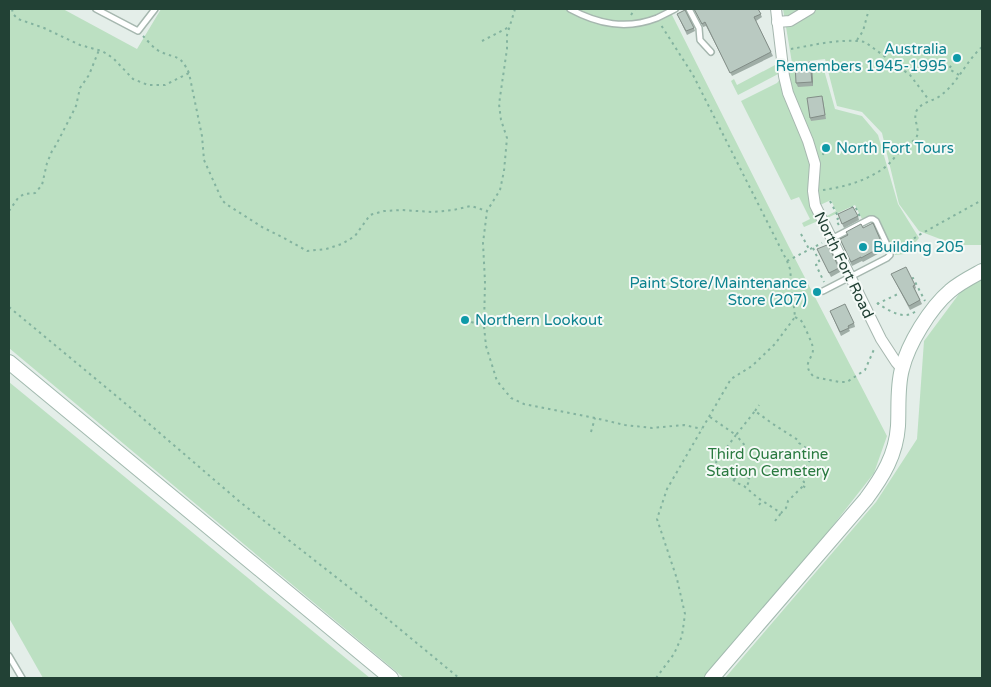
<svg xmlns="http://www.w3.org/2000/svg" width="991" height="687" viewBox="0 0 991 687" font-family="'Varela Round',sans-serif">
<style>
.green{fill:#bce0c2}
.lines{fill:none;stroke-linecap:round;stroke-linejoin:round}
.lane-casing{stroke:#a6b7af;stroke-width:8}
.street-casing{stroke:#a6b7af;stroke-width:12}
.secondary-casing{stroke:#a2baaf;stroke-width:16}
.path{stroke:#83b39f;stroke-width:2;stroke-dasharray:2.5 4;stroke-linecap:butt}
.lane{stroke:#fff;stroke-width:5}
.street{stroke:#fff;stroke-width:10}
.secondary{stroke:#fff;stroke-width:14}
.wall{fill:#9fada6}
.shaded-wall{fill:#828d87}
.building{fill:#b9c9c1;stroke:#828d87}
.culture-dot{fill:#0f9aa8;stroke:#f5faf7;stroke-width:2}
.labels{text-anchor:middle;stroke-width:4;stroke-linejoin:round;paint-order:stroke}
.culture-label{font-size:15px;fill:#0d838f;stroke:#f5faf7;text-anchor:start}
.street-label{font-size:15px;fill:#224135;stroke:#f5faf7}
.park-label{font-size:15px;fill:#2a7a40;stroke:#f5faf7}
</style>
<rect width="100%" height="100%" fill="#e4eee9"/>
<!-- green -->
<g class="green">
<polygon points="9,9 63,9 137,49 161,9 669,9 789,247 887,436 874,473 802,565 704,678 404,678 9,348"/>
<polygon points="783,9 982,9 982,245 956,245 919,231 899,204 882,133 862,112 837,106 825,59 792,63"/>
<polygon points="779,57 780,73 738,95 731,81 734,79 737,85 777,64 775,59"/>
<polygon points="822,63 835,109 862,116 878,135 898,204 919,238 905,254 895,255 879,219 872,215 862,219 855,205 825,219 825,217 836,211 831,200 820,205 818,193 810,185 818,221 804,227 802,223 810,219 799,197 791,200 741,101 777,83 791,66"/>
<polygon points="982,263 982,678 725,678 876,502 917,439 924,341"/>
<polygon points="9,382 370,678 43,678 9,618"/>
</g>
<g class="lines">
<!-- lane casing -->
<g class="lane-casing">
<g id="lane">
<polyline points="96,9 138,31 155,9"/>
<path d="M570,9c28,15 56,21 87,9 6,-3 12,-6 18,-9"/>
<polyline points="689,9 699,28 700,40 711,52"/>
<polyline points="823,291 887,258 890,255 890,251 876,221 873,219 870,219 831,239"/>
<polyline points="9,656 22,678"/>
</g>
</g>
<!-- street casing -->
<g class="street-casing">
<g id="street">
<polyline points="776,9 784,76 788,93 808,141 815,164 813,191 815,205 881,339 896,362 902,369"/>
<polyline points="777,22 790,21 810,9"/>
</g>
</g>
<!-- secondary casing -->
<g class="secondary-casing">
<g id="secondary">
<polyline points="9,362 391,678"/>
<path d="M712,678l154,-179c17,-23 30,-44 32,-73 1,-19 -1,-39 4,-57 6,-25 28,-61 48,-78 9,-8 21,-14 32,-20"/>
</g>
</g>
<!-- path -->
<g class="path">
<polyline points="12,9 13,14 18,19 44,28 80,45 102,51 113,58 133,79 148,85 165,85 189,73"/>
<polyline points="515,9 507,35 507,49 499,104 501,120 507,138 504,171 500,190 487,211 483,243 485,282 484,326 486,346 497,381 511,398 524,404 595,418 625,425 652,428 684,425 702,429"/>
<polyline points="631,15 635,9"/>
<path d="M143,36c5,5 11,13 18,16 16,7 19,2 28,21l13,63 2,24 18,40 4,4 36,23 22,11 23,13 19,-2 16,-5 13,-8 15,-21 14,-4 17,-1 32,2 20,-2 18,-4 16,5"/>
<polyline points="857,40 863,31 869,9"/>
<polyline points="482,41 509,27"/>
<path d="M791,49c22,-4 52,-11 74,-7l45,33 19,25"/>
<polyline points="959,75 949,69 955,59 960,62"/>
<polyline points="823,155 825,143"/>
<path d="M823,190c21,-3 43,-9 61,-22 7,-5 12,-13 18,-19 5,-4 12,-7 15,-13 3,-8 -5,-18 0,-26 5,-8 16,-9 23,-14 18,-13 26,-35 42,-49"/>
<polyline points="830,201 839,218 836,220 840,227"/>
<polyline points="851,208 855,206 860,217"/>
<polyline points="9,211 18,198 24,194 35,193 42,185 47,163 52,151 56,145 71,116 76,106 80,88 89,75 99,50"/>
<polyline points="801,234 809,249"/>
<polyline points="813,248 820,263 816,265 824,282"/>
<polyline points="897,248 903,246 919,235 982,200"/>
<polyline points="787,261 822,243"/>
<polyline points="912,279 913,278 925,301"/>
<path d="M877,303c11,7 27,18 39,8"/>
<polyline points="877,304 900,293"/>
<polyline points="9,307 126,404 240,502 355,592 459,678"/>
<path d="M795,317c3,2 5,2 7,5 2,3 11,23 11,26 1,11 -13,15 1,29l26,5h7l18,-12 10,-23"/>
<polyline points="465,320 484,326"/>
<polyline points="755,411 759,405"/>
<polyline points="710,417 736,435 755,411 773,424 798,440 799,443 814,454 799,477 804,482 803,486 788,501 786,508 781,513 758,498 744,486 737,483 718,467 716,462 736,435 747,448"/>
<polyline points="591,432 595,418"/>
<polyline points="734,480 740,472 750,479 746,488"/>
<polyline points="803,486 808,489"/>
<polyline points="759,505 762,501"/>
<polyline points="775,521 781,513"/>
<polyline points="656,678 674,654 682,636 685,614 677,579 657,519 667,489 731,379 752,366 775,344 795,317 790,269 787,261 693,75 661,25"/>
</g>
<!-- lane -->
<use href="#lane" class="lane"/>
<!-- street -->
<use href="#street" class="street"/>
<!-- secondary -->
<use href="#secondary" class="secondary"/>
</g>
<!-- wall -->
<g class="wall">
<polygon points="694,9 758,9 762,17 756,21 773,56 732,76 706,26 703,27"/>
<polygon points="677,14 694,28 695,31 687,35"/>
<polygon points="812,66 813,86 798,87 796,83"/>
<polygon points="823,100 826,119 811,121 810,118"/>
<polygon points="838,214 858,216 859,220 844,228"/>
<polygon points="863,228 883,246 885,250 863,262 862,261 852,266 840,239"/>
<polygon points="817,249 839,268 840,272 831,277"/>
<polygon points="891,274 915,285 916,288 915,289 922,304 910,310"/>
<polygon points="830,311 854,323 855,327 849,329 850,331 841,336"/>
</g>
<!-- shaded-wall -->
<polygon class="shaded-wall" points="810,62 812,66 813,86 812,82"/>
<!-- building -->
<g class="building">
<polygon points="694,9 758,9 761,14 754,17 771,52 730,73 705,22 702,24"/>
<polygon points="685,10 694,28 686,31 677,14"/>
<polygon points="810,62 812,82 796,83 795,64"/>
<polygon points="822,96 825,115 810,118 807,98"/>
<polygon points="853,207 858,216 842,224 838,214"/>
<polygon points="873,223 883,246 861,258 861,257 851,262 840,239 848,235 846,232 861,224 863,228"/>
<polygon points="827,245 828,245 839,268 829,273 817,249"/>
<polygon points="906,267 915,285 913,286 920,300 909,306 891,274"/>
<polygon points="845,304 854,323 848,326 849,328 840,332 830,311"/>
</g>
<!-- markers -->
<g class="culture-dot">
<circle cx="957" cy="58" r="5"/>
<circle cx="826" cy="148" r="5"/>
<circle cx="863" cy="247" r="5"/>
<circle cx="817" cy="292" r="5"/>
<circle cx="465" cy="320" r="5"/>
</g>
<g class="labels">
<!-- culture labels -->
<g class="culture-label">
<text x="947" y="54" text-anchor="end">Australia<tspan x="947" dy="17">Remembers 1945-1995</tspan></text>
<text x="836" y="153">North Fort Tours</text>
<text x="873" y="252">Building 205</text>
<text x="807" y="288" text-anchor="end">Paint Store/Maintenance<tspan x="807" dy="17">Store (207)</tspan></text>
<text x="475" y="325">Northern Lookout</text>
</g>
<!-- street labels -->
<g class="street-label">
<text transform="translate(844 265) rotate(64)" y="5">North Fort Road</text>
</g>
<!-- park labels -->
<g class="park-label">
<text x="768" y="459">Third Quarantine<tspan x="768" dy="17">Station Cemetery</tspan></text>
</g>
</g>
<!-- border -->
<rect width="991" height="687" fill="none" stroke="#224135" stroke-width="20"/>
</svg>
